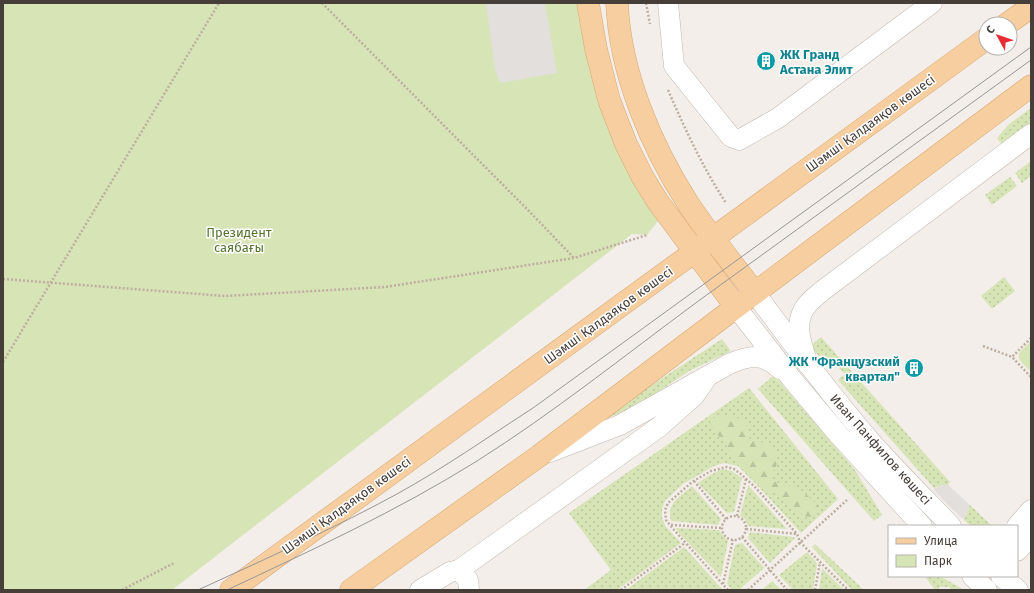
<svg xmlns="http://www.w3.org/2000/svg" width="1034" height="593" viewBox="0 0 1034 593" font-family="'Fira Sans',sans-serif">
<style>
.grass{fill:url(#grass-dots)}
.forest{fill:url(#forest-firs)}
.park{fill:#d7e4b6}
.parking{fill:#e2dfdd}
.lines{fill:none;stroke-linecap:round;stroke-linejoin:round}
.minor-casing{stroke:#c1b7b0;stroke-width:21}
.major-casing{stroke:#daa771;stroke-width:23}
.path{stroke:#beae9f;stroke-width:2.5;stroke-dasharray:2 2;stroke-linecap:butt}
.minor{stroke:#fff;stroke-width:20}
.major{stroke:#f6cea0;stroke-width:22}
.tram{stroke:#979797;stroke-width:1}
.labels{text-anchor:middle;stroke-width:3;stroke-linejoin:round;paint-order:stroke}
.culture-label{font-size:13px;font-weight:bold;fill:#0d838f;stroke:#fff;text-anchor:start}
.street-label{font-size:13px;fill:#463e38;stroke:#fff}
.park-label{font-size:13px;fill:#567330;stroke:#fff}
</style>
<defs>
<pattern id="grass-dots" width="8" height="8" patternUnits="userSpaceOnUse"><rect width="8" height="8" fill="#d7e4b6"/><path d="M2 2h.1M6 6h.1" fill="none" stroke="#bac59d" stroke-width="1.8" stroke-linecap="round"/></pattern>
<pattern id="forest-firs" width="22" height="20" patternUnits="userSpaceOnUse"><rect width="22" height="20" fill="#d7e4b6"/><path d="M5 1l3.5 6h-7zM16 11l3.5 6h-7z" fill="#bac59d"/></pattern>
</defs>
<rect width="100%" height="100%" fill="#f3eee9"/>
<!-- grass -->
<g class="grass">
<polygon points="1031,108 1031,129 1004,148 997,138 1008,125"/>
<polygon points="1031,161 1031,176 1022,183 1015,173"/>
<polygon points="1010,177 1017,186 992,205 985,195"/>
<polygon points="1004,277 1015,291 992,309 981,296"/>
<polygon points="821,337 950,482 948,485 942,485 934,488 838,380 845,374 835,364 830,369 810,346"/>
<polygon points="722,339 731,351 689,371 634,408 594,423"/>
<polygon points="774,375 855,470 882,515 874,521 758,389"/>
<polygon points="749,388 838,499 801,533 756,484 738,466 724,463 714,466 683,484 665,501 662,509 662,518 666,527 681,543 617,590 584,590 611,570 569,513"/>
<polygon points="722,469 732,471 742,478 734,512 727,513 698,483 710,475"/>
<polygon points="748,485 787,529 748,526 745,519 740,516"/>
<path d="M692,486l29,33 -3,6 -47,-4c-5,-18 9,-24 21,-35z"/>
<polygon points="970,505 992,526 971,526 964,520"/>
<polygon points="676,528 719,530 723,536 728,541 721,577 677,531"/>
<polygon points="750,532 793,537 795,538 770,563 748,538"/>
<polygon points="742,543 764,568 739,590 732,590 727,584 735,545"/>
<polygon points="815,544 864,590 852,590 812,547"/>
<polygon points="684,547 723,590 626,590"/>
<polygon points="807,552 817,563 813,590 793,590 779,575"/>
<polygon points="822,568 844,590 819,590"/>
<polygon points="928,576 940,576 964,590 952,590 949,587 940,587 938,590 935,590 926,578"/>
<polygon points="772,581 781,590 762,590"/>
</g>
<!-- forest -->
<path class="forest" d="M734,416l12,7 4,17c6,3 10,1 16,3 3,1 5,2 7,5 9,11 3,18 -2,29 6,10 18,6 27,11 7,4 13,12 20,17l-1,9 -7,3 -6,-1 -29,-23 -11,-3 -22,-24 -29,-37 -3,-7 2,-4z"/>
<!-- park -->
<g class="park">
<polygon points="3,3 578,3 589,68 617,147 658,221 647,235 632,234 172,590 3,590"/>
<path d="M1031,341v30l-2,-1c-15,-15 -13,-14 2,-29z"/>
</g>
<!-- parking -->
<g class="parking">
<polygon points="486,3 545,3 557,73 500,83 495,69"/>
<polygon points="942,485 948,485 970,505 964,520 947,504 933,489"/>
</g>
<g class="lines">
<!-- minor casing -->
<g class="minor-casing">
<g id="minor">
<polyline points="668,3 674,66 731,137 739,140 778,118 932,3"/>
<path d="M755,293c38,51 76,103 118,151 25,28 52,55 78,82"/>
<polyline points="736,307 791,378 839,435 922,526"/>
<path d="M808,364c-6,-18 -14,-38 -4,-55 5,-8 12,-13 18,-18l209,-157"/>
<path d="M550,452l70,-27 109,-61c21,-9 33,-11 51,5"/>
<polyline points="1017,526 1031,510"/>
<polyline points="1017,551 1031,536"/>
<polyline points="459,570 468,580 469,590"/>
<polyline points="972,576 987,590"/>
<polyline points="1001,576 1018,590"/>
<polyline points="420,590 450,572 459,570 659,427 694,396 708,376"/>
</g>
</g>
<!-- major casing -->
<g class="major-casing">
<g id="major">
<polyline points="588,3 596,49 609,100 626,144 642,176 658,202 736,307"/>
<path d="M617,3c3,70 34,143 72,202 20,30 44,59 66,88"/>
<polyline points="1007,24 1031,7"/>
<polyline points="231,590 986,39"/>
<polyline points="351,590 539,456 736,307 1031,86"/>
</g>
</g>
<!-- path -->
<g class="path">
<polyline points="322,3 528,210 574,258"/>
<polyline points="646,3 650,24"/>
<path d="M668,90c17,39 35,78 58,113"/>
<polyline points="3,279 225,296 385,287 574,258 647,235"/>
<polyline points="1031,338 1012,357 1031,377"/>
<polyline points="983,346 1012,357"/>
<polyline points="3,362 219,3"/>
<polyline points="694,481 726,519"/>
<polyline points="737,516 746,479"/>
<circle cx="734" cy="528" r="12"/>
<polyline points="671,525 722,528"/>
<polyline points="746,529 797,534"/>
<polyline points="742,537 787,590"/>
<polyline points="723,584 733,540"/>
<polyline points="122,590 174,563"/>
<polyline points="621,590 685,543"/>
<polyline points="728,590 674,530 666,520 665,510 668,503 692,482 711,471 726,467 734,469 742,475 755,487 797,534 800,542 848,590"/>
<polyline points="748,590 847,500"/>
<polyline points="815,590 820,562"/>
</g>
<!-- minor -->
<use href="#minor" class="minor"/>
<!-- major -->
<use href="#major" class="major"/>
<!-- tram -->
<g class="tram">
<path d="M198,590c67,-31 135,-61 199,-96 47,-26 91,-57 136,-86l498,-361"/>
<path d="M227,590c85,-40 170,-79 250,-129 76,-48 147,-105 220,-159 111,-81 223,-161 334,-242"/>
</g>
</g>
<!-- icons -->
<defs>
<g id="building-disc" transform="scale(1)"><circle r="9.5" fill="#0f9aa8" stroke="#fff"/><path d="M-4-6H4V6H1V3H-1V6H-4ZM-2.5-4.3h1.7v1.8h-1.7ZM.8-4.3h1.7v1.8H.8ZM-2.5-1h1.7V.8h-1.7ZM.8-1h1.7V.8H.8Z" fill="#fff"/></g>
</defs>
<g fill-rule="evenodd">
<use href="#building-disc" x="766" y="61"/>
<use href="#building-disc" x="914" y="368"/>
</g>
<g class="labels">
<!-- culture labels -->
<g class="culture-label">
<text x="780" y="59">ЖК Гранд<tspan x="780" dy="15">Астана Элит</tspan></text>
<text x="900" y="366" text-anchor="end">ЖК "Французский<tspan x="900" dy="15">квартал"</tspan></text>
</g>
<!-- street labels -->
<g class="street-label">
<text transform="translate(870 123) rotate(-36)" y="5">Шәмші Қалдаяқов көшесі</text>
<text transform="translate(608 315) rotate(-36)" y="5">Шәмші Қалдаяқов көшесі</text>
<text transform="translate(881 449) rotate(48)" y="5">Иван Панфилов көшесі</text>
<text transform="translate(346 505) rotate(-36)" y="5">Шәмші Қалдаяқов көшесі</text>
</g>
<!-- park labels -->
<g class="park-label">
<text x="239" y="237">Президент<tspan x="239" dy="15">саябағы</tspan></text>
</g>
</g>
<!-- border -->
<rect width="1034" height="593" fill="none" stroke="#463e38" stroke-width="8"/>
<!-- legend -->
<rect x="888" y="525" width="130" height="52" fill="#ffffff" stroke="#b5b2af"/>
<rect x="896" y="538" width="20" height="6" fill="#f6cea0" stroke="#b5b2af"/>
<text x="924" y="545" font-size="12" fill="#463e38">Улица</text>
<rect x="896" y="555" width="20" height="12" fill="#d7e4b6" stroke="#b5b2af"/>
<text x="924" y="565" font-size="12" fill="#463e38">Парк</text>
<!-- north arrow -->
<g transform="translate(998 36) rotate(310)"><circle r="19" fill="#ffffff" stroke="#b5b2af"/>
<path d="M0-3L7 15L0 10L-7 15Z" fill="#e72c32"/>
<text y="-6" font-size="11" font-weight="bold" text-anchor="middle" fill="#463e38">С</text>
</g>
</svg>
